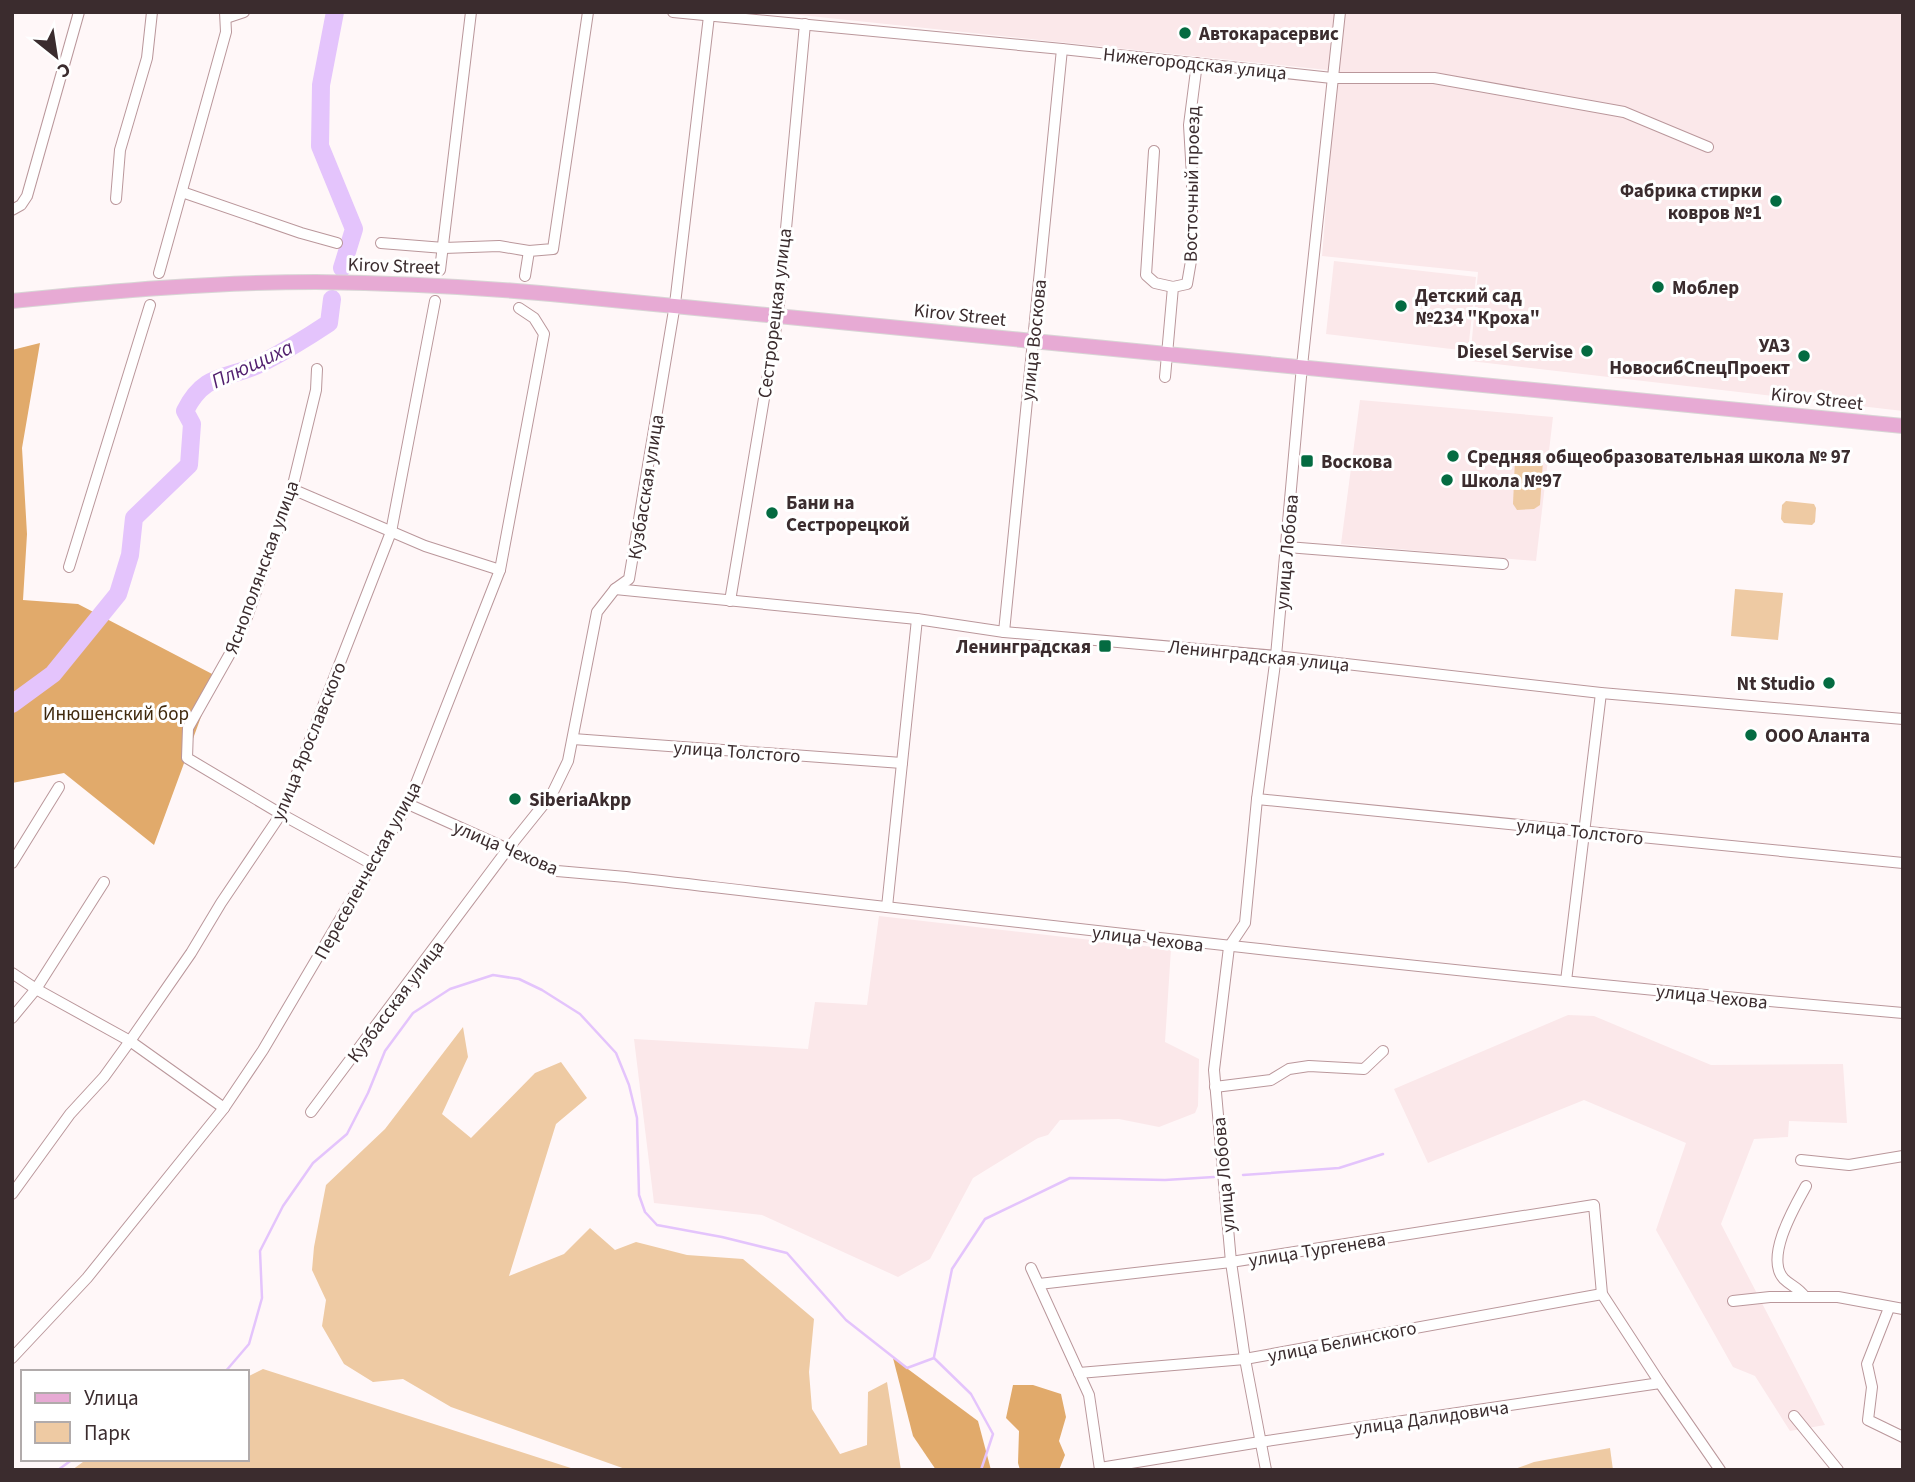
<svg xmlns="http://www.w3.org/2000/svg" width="1915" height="1482" viewBox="0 0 1915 1482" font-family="'Source Sans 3',sans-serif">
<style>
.built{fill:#fbe8ea}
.green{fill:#eecaa3}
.forest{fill:#e1aa6b}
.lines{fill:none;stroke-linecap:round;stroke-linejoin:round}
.stream{stroke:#e4c4fc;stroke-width:2.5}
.river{stroke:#e4c4fc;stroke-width:18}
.minor-casing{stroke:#ba979b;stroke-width:12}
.major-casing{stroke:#d8d5d5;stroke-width:16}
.minor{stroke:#fff;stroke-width:10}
.major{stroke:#e7aad4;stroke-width:14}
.major-bridge-casing{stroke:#d8d5d5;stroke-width:16;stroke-linecap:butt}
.major-bridge{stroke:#e7aad4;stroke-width:14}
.poi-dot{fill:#046b41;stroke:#fff;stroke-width:2.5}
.labels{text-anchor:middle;stroke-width:6;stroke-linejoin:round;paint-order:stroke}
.poi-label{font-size:19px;font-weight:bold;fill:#3b2c2e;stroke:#fff;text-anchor:start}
.street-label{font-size:19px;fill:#3b2c2e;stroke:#fff}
.park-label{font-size:19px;fill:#40290d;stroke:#fff}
.water-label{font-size:21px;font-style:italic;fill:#511f6e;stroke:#fff}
</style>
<rect width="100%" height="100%" fill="#fff7f8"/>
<!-- built -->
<g class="built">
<polygon points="771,12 1903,12 1903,411 1470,361 1478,272 1322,256 1337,71"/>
<polygon points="1334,261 1476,277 1468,351 1326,334"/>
<polygon points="1360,400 1553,417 1536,561 1341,544"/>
<polygon points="879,916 1171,949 1165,1042 1199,1059 1198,1106 1195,1113 1159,1127 1119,1119 1060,1120 1048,1135 1038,1138 973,1178 930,1259 898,1277 762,1215 654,1203 634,1039 808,1049 815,1002 867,1005"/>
<polygon points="1568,1015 1594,1016 1711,1065 1843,1064 1847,1123 1789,1121 1788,1137 1754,1139 1721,1224 1825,1425 1790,1431 1755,1376 1733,1367 1656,1230 1686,1143 1584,1100 1428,1163 1394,1089"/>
</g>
<!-- green -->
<g class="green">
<polygon points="1521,454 1537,455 1543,461 1540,505 1534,509 1517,510 1513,504 1515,459"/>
<polygon points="1786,501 1814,504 1816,508 1815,522 1812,525 1784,523 1781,519 1782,505"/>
<polygon points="1735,589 1783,593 1778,640 1731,636"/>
<polygon points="463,1027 468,1057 442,1114 471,1138 535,1073 561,1062 587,1098 556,1124 509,1276 564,1254 590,1228 615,1250 636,1242 687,1255 743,1259 814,1319 809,1372 812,1409 840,1454 867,1445 868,1392 887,1382 901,1470 628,1470 451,1407 403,1379 373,1382 344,1364 322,1326 326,1300 312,1270 314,1247 326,1185 385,1129"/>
<polygon points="263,1369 577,1470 72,1470 87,1459 247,1459 247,1377"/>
<polygon points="1610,1448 1613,1470 1512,1470 1534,1462"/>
</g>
<!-- forest -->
<g class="forest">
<polygon points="40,343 22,448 27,534 23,600 78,604 216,676 154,845 64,773 12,783 12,350"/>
<polygon points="893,1358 978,1421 991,1470 936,1470 913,1436"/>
<polygon points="1013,1385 1033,1385 1061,1394 1066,1417 1059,1441 1065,1455 1059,1470 1020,1470 1018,1463 1019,1431 1006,1418"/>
</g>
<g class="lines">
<!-- stream -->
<g class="stream">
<polyline points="1243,1175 1339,1168 1383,1154"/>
<polyline points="934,1357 952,1269 985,1219 1070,1178 1165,1180 1214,1177"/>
<polyline points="225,1372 249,1344 262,1298 260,1251 283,1206 313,1163 347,1134 368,1093 385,1051 413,1013 450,989 493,975 519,979 542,990 580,1014 616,1053 629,1085 637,1118 639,1195 645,1212 657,1225 722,1237 787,1253 846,1320 907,1368 934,1358 971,1394 993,1434 981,1470"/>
<polyline points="58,1470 73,1459"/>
</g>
<!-- river -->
<g class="river">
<polyline points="335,12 321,85 320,146 354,229 342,268"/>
<path d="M12,704l41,-30 65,-80 12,-39 4,-37 55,-53 3,-41 -7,-13c20,-40 43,-31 77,-48 23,-12 46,-26 67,-40l3,-24"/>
</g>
<!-- minor casing -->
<g class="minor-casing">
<g id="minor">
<polyline points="673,12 1062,49 1332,78 1434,78 1624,112 1708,147"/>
<polyline points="226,18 244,12"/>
<polyline points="1154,151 1146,275 1155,283 1173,287"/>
<polyline points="182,192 301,233 337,243"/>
<polyline points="116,199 120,150 147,58 152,12"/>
<polyline points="12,210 21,205 27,196 79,12"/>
<polyline points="381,243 444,248 499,246 529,251"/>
<polyline points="440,270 471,12"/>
<polyline points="159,273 226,32 225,12"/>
<polyline points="525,276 529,251 553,249 588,12"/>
<polyline points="317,369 316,390 292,489 247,617 232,650 188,728 187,758 281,814 372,864"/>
<polyline points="1165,377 1173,287 1187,284 1192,255 1192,176 1189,125 1197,63"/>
<polyline points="292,489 425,546 500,570"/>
<polyline points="1287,547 1503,564"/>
<polyline points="69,567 150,305"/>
<polyline points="615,589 917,619 1004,632 1276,656 1601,693 1903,719"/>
<polyline points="730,601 778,315 805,24"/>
<polyline points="1004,632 1062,49"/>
<polyline points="573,739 902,763"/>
<polyline points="1257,799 1903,863"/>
<path d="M408,804l149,67 69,6c425,49 850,99 1277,136"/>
<polyline points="12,863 59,787"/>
<polyline points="887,907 917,619"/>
<polyline points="12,973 36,989 130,1041 224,1108"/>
<polyline points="1566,981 1601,693"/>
<polyline points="12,1018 36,989 104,882"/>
<polyline points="1215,1087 1271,1080 1289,1069 1309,1066 1364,1069 1383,1051"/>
<polyline points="311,1112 507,850 552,794 568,761 597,612 615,589 629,579 675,304 709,16"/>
<polyline points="1801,1160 1849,1165 1903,1156"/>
<polyline points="12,1194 70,1114 104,1077 130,1041 191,953 221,903 281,814 391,532 435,301"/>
<polyline points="1031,1268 1089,1395 1100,1470"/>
<polyline points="1039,1284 1231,1262 1594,1205 1602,1294 1660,1383"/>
<path d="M1805,1297c-7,-10 -14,-11 -21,-18 -20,-21 11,-73 22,-93"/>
<polyline points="1733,1301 1770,1297 1838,1297 1903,1309"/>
<polyline points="1889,1308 1867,1364 1872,1387 1868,1420 1903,1437"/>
<polyline points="12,1358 87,1278 224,1108 263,1050 408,804 500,570 544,334 534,318 519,308"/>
<polyline points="1079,1373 1245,1359 1602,1294"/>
<polyline points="1794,1416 1838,1470"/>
<polyline points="1100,1468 1260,1442 1660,1383 1720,1470"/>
<polyline points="1266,1470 1245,1359 1231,1262 1214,1070 1229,947 1245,923 1257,799 1276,656 1302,366 1340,12"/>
</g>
</g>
<!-- major casing -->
<g class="major-casing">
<polyline id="major" points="582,297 1903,426"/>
</g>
<!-- minor -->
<use href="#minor" class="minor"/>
<!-- major -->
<use href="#major" class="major"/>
<!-- major-bridge casing -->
<g class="major-bridge-casing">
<path id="major-bridge" d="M12,301c101,-10 203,-19 304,-19 89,1 178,6 266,15"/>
</g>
<!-- major-bridge -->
<use href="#major-bridge" class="major-bridge"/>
</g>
<!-- markers -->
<g class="poi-dot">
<circle cx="1185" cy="33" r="7"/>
<circle cx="1776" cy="201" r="7"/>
<circle cx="1658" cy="287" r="7"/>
<circle cx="1401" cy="306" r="7"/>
<circle cx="1587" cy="351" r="7"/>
<circle cx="1804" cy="356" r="7"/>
<circle cx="1453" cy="456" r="7"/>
<rect x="1300" y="454" width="14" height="14" rx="3.5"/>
<circle cx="1447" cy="480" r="7"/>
<circle cx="772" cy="513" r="7"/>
<rect x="1098" y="639" width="14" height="14" rx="3.5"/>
<circle cx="1829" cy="683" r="7"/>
<circle cx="1751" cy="735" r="7"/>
<circle cx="515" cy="799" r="7"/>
</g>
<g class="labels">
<!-- poi labels -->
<g class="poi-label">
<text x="1199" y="40">Автокарасервис</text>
<text x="1762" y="197" text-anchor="end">Фабрика стирки<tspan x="1762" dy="22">ковров №1</tspan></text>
<text x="1672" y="294">Моблер</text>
<text x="1415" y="302">Детский сад<tspan x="1415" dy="22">№234 "Кроха"</tspan></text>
<text x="1790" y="352" text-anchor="end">УАЗ<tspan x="1790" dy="22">НовосибСпецПроект</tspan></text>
<text x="1573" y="358" text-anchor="end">Diesel Servise</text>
<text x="1467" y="463">Средняя общеобразовательная школа № 97</text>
<text x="1321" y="468">Воскова</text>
<text x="1461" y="487">Школа №97</text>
<text x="786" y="509">Бани на<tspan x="786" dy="22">Сестрорецкой</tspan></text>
<text x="1091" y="653" text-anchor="end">Ленинградская</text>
<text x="1815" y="690" text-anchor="end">Nt Studio</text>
<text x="1765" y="742">ООО Аланта</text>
<text x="529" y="806">SiberiaAkpp</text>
</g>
<!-- street labels -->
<g class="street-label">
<text transform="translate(1195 63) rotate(6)" y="7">Нижегородская улица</text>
<text transform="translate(1191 184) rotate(-89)" y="7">Восточный проезд</text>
<text transform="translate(394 265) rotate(2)" y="7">Kirov Street</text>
<text transform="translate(774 313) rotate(-83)" y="7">Сестрорецкая улица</text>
<text transform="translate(960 314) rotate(6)" y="7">Kirov Street</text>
<text transform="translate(1033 340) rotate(-84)" y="7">улица Воскова</text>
<text transform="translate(1817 398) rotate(6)" y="7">Kirov Street</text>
<text transform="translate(645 487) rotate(-81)" y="7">Кузбасская улица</text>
<text transform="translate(1286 552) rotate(-85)" y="7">улица Лобова</text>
<text transform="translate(261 567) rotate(-70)" y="7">Яснополянская улица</text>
<text transform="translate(1259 655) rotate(6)" y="7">Ленинградская улица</text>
<text transform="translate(308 741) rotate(-68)" y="7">улица Ярославского</text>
<text transform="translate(737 751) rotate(4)" y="7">улица Толстого</text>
<text transform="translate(1580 831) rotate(6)" y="7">улица Толстого</text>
<text transform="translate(506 847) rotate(23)" y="7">улица Чехова</text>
<text transform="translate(367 870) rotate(-61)" y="7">Переселенческая улица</text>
<text transform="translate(1148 938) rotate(7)" y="7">улица Чехова</text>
<text transform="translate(1712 996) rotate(6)" y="7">улица Чехова</text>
<text transform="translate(395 1001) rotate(-53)" y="7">Кузбасская улица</text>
<text transform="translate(1223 1175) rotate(-95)" y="7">улица Лобова</text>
<text transform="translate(1317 1249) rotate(-9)" y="7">улица Тургенева</text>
<text transform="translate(1342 1341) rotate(-11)" y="7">улица Белинского</text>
<text transform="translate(1431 1417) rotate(-8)" y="7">улица Далидовича</text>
</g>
<!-- park labels -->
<g class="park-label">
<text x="116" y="720">Инюшенский бор</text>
</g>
<!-- water labels -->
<g class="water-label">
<text transform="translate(252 364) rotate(-25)" y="7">Плющиха</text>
</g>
</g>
<!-- border -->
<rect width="1915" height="1482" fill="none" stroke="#3b2c2e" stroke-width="28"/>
<!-- legend -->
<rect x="21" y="1370" width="228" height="91" fill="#ffffff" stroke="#b1abab" stroke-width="2"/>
<rect x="35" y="1393" width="35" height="10" fill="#e7aad4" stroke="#b1abab" stroke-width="2"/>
<text x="84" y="1405" font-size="21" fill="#3b2c2e">Улица</text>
<rect x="35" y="1422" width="35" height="21" fill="#eecaa3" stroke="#b1abab" stroke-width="2"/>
<text x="84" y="1440" font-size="21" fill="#3b2c2e">Парк</text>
<!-- north arrow -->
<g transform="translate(56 56) rotate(150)" stroke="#ffffff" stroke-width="5" paint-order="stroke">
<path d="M0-5L12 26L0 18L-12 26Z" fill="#3b2c2e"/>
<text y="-10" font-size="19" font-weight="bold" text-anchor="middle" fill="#3b2c2e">С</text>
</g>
</svg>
